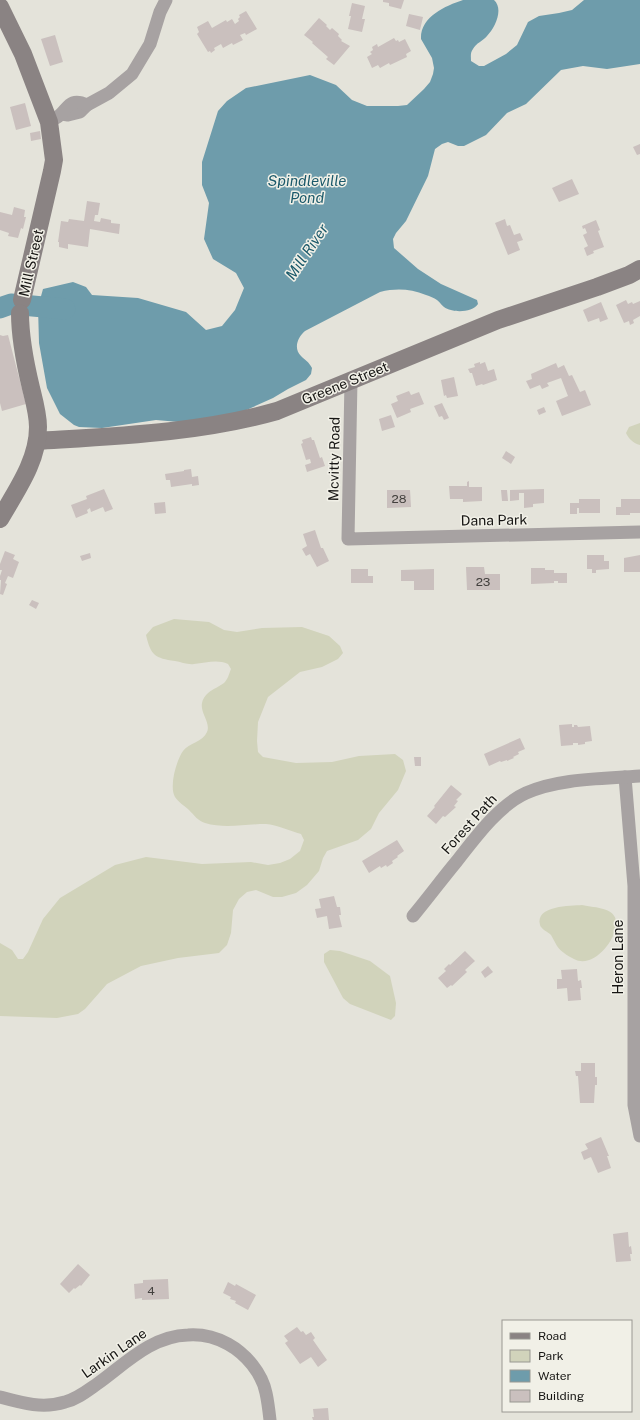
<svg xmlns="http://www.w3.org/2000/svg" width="640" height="1420" viewBox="0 0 640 1420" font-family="'Public Sans',sans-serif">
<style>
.green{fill:#d1d3bb}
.water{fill:#6e9cab}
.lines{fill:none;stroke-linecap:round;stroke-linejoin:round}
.river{stroke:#6e9cab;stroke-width:21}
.building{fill:#cac0be}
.street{stroke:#a7a2a2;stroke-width:13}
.secondary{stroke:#8a8383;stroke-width:18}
.labels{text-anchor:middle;stroke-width:3;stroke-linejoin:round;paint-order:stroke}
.number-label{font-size:12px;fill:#43403e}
.street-label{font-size:14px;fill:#161513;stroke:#f1f0e7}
.water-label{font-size:15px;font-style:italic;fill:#1c5a6b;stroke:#f1f0e7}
</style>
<rect width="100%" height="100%" fill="#e4e3da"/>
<!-- green -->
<g class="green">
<path d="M640,423v22c-7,-2 -11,-6 -14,-12l3,-6z"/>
<path d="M174,619l35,3 15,8 13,2 25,-4 40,-1 27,9 11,10 3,7 -5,6 -16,8 -22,5 -32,25 -10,25 -1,19 1,11 5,5 33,6 36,-1 27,-6 36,-2 8,6 3,11 -8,19 -19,23 -8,16 -13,11 -31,11 -4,7 -4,13 -12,14 -11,8 -14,4h-9l-17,-7 -9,2 -8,7 -6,11 -2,23 -4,12 -8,8 -41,5 -37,8 -34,18 -22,25 -7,5 -21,4 -57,-2v-73l12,7 6,9h5l5,-7 15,-33 17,-21 55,-33 31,-8 56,7 49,-2 17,3 12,-2 10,-4 10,-8 4,-11 -3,-6c-11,-3 -24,-9 -35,-10 -21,0 -41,5 -61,-1 -7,-2 -11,-8 -16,-13 -4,-4 -11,-8 -14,-13 -6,-10 1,-36 8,-46 6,-8 20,-9 24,-19 4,-9 -7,-19 -5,-29 3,-12 14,-14 22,-20 4,-4 5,-9 7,-14l-3,-5c-11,-5 -22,-1 -34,0 -6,1 -13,-2 -19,-3 -20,-3 -24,-5 -29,-26l7,-8z"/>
<path d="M582,905c13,3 37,2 34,21 -2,17 -24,43 -42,33 -6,-3 -14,-8 -17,-13 -2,-4 -4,-7 -6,-11 -3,-3 -10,-6 -11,-10 -5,-20 31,-19 42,-20z"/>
<polygon points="330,950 340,951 370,961 390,976 396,1003 395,1016 391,1020 350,1004 343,998 324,962 324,954"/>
</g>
<!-- water -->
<path class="water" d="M463,0h31c10,9 1,28 -7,36 -4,5 -11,7 -14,13 -3,4 -2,8 -2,12l8,5h5l22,-12 11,-9 11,-23 11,-6 20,-3 13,-3 12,-10h56v64l-33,5 -24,-3 -22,4 -35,34 -19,9 -21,22 -22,11h-6l-10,-4 -6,2 -7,5 -7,27 -22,45 -10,12 -3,6 1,9 24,21 23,15 36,16 1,4c-6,9 -26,9 -34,3 -3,-2 -4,-5 -7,-7 -3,-2 -7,-4 -11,-5 -16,-6 -29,-7 -46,-3l-75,39c-7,6 -12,17 -4,25 4,4 8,6 11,12l-1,6 -5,6 -18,9 -15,9 -40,18 -54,6 -23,-2 -54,8 -23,-1 -5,-2 -14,-11 -13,-26 -8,-45 -1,-36 5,-18 30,-7 13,5 6,8 46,3 48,14 20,18 16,-4 13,-16 9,-22 -8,-15 -23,-14 -9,-20 5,-36 -7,-18v-23l16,-51 9,-10 19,-13 64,-13 26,10 16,15 15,6h31l9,-1 17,-16 6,-7 3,-8 1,-6 -2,-10 -11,-19c-1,-22 24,-33 42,-39z"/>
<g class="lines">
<!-- river -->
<polyline class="river" points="0,308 11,304 65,309"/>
</g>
<!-- building -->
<g class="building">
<polygon points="383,0 404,0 401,9 389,6 389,3 383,2"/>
<polygon points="352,3 365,6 362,19 365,19 362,32 348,29 351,16 349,16"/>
<polygon points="246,11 257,29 246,35 245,33 240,35 243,40 233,45 232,43 223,48 221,44 214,48 215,50 211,53 210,51 208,52 197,34 199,32 197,27 208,21 212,28 226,20 227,22 232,19 235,24 239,21 238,19 240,17 239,15"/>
<polygon points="409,14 423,17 420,30 406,26"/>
<polygon points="319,18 327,25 326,26 330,30 332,28 339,34 338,36 342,40 341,41 350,46 334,65 326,59 328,57 312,43 313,42 304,35"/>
<polygon points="55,35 63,62 50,66 41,39"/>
<polygon points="394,38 396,41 398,40 399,42 405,39 411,51 406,54 407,57 390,65 389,63 380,68 378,65 372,68 367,57 372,54 370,52 373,50 372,47 377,44 378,47"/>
<polygon points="25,103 31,126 16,130 10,107"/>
<polygon points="40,131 41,139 31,141 30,133"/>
<polygon points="640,144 640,154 637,155 633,147"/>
<polygon points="572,179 579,194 559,202 552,188"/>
<polygon points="87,201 100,203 98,215 95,215 94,221 100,222 101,218 111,220 111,223 120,224 119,234 90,229 88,247 68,244 68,249 59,247 59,242 58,242 61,221 68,222 69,219 84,221"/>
<polygon points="14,207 25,210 24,217 26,217 23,229 21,228 18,238 8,236 9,233 0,230 0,212 12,215"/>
<polygon points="505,219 507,226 510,225 514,235 520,233 523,240 517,242 520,250 508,255 495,223"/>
<polygon points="596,220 600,230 598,231 604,247 593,251 594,253 587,256 584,248 588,246 583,235 587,233 585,228 583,229 582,226"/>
<polygon points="626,300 628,304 632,302 633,304 640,301 640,316 633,320 634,323 630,325 629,321 624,323 616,305"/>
<polygon points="601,302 608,319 600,322 599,318 588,322 583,310"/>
<polygon points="0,335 3,336 8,335 26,404 2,411 0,403"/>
<polygon points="480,362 480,364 485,362 488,371 494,369 497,380 483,385 482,384 476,386 472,373 470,373 468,369 475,367 474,364"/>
<polygon points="556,363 558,368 564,365 569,376 572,375 580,392 585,390 591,405 562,416 556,401 568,396 561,378 547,383 549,386 542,389 540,385 530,389 526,381 532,379 531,374"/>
<polygon points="454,377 458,396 447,398 446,395 444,396 441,380"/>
<polygon points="409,391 411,395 419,392 424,404 410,409 411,412 397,418 391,404 398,401 396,396"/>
<polygon points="442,403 449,418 444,420 442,416 439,417 434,406"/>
<polygon points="544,407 546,412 539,415 537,410"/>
<polygon points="391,415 395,427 382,431 379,419"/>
<polygon points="311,437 312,440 314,440 320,458 322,457 325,466 307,472 305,465 311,463 310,459 306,460 301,444 303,443 302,440"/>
<polygon points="506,451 515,457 511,464 502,458"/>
<polygon points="191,469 192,477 198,476 199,485 192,486 192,484 171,487 170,480 166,480 165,474 184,471 184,470"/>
<polygon points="469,481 469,487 482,487 482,501 463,502 463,499 450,499 449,486 467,486 467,482"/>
<polygon points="104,489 113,509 105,512 103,507 91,512 90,508 87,510 88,513 76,518 71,505 87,499 86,496"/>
<polygon points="544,489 544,503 533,504 533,507 524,508 524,493 519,493 519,500 510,501 510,490"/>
<polygon points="387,490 410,490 411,507 387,508"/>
<polygon points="501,490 507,490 508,501 502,501"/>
<polygon points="579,499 600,499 600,513 579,513 579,508 577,508 577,514 570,514 570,503 579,503"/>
<polygon points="621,499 640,499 640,513 630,513 630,515 616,515 616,507 621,507"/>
<polygon points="165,502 166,513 155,514 154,503"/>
<polygon points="315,530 321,548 323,548 329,561 317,567 310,554 306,556 302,549 307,546 303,534"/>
<polygon points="5,551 15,555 13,559 19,562 13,578 8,576 5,583 7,584 3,595 0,594 1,580 0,580 0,576 2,570 0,570 0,564"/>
<polygon points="90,553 91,558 82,561 80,556"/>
<polygon points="587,555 604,555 604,561 609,561 609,569 596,570 596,573 592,573 592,569 587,569"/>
<polygon points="640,555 640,572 624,572 624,558"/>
<polygon points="466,567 484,567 485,574 500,574 500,590 467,590"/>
<polygon points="531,568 545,568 545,570 554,570 554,573 567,573 567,583 558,583 558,581 554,581 554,583 531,584"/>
<polygon points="351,569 368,569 368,576 373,576 373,583 351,583"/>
<polygon points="434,569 434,590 414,590 414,581 401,581 401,570"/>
<polygon points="32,600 39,603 36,609 29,605"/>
<polygon points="572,724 572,727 574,727 574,725 577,725 578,727 590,726 592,741 585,742 585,744 578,745 578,743 573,743 573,745 561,746 559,725"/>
<polygon points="520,738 525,749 518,752 519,754 513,757 514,758 507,761 507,760 501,762 500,761 489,766 484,754"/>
<polygon points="414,757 421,757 421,766 415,766"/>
<polygon points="451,785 462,794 456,800 458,801 454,806 456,807 445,817 443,816 436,824 427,816 435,807 434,806"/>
<polygon points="397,840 404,851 397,856 398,857 392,861 393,863 387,867 386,865 381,868 380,866 369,873 362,861"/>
<polygon points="334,896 337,907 340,907 341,915 339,915 342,927 329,929 327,916 317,918 315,909 321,908 319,899"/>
<polygon points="465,951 475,961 465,970 467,972 452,986 451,985 447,988 438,978 446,971 444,969 449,964 450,965"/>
<polygon points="488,966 493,972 485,978 481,972"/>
<polygon points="577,969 578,981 581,980 582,988 580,988 581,1000 568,1001 567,988 557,989 557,979 562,979 561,970"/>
<polygon points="581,1063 595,1063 595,1077 597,1077 597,1085 595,1085 594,1103 580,1103 578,1076 576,1076 575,1071 581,1071"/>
<polygon points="601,1137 609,1156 607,1156 611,1168 598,1173 591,1157 584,1160 581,1152 588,1149 585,1144"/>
<polygon points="628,1232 629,1247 631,1246 632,1254 630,1254 631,1261 616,1262 613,1234"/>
<polygon points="78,1264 90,1275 81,1286 80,1285 75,1289 74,1288 69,1293 60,1284"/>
<polygon points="168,1279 169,1299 142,1300 142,1298 135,1299 134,1284 143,1283 143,1280"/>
<polygon points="228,1282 235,1286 236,1284 256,1295 248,1310 235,1303 236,1301 230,1299 231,1297 223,1293"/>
<polygon points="297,1327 301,1332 303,1331 306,1335 311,1332 315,1338 313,1340 327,1360 318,1367 311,1357 300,1364 285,1343 288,1341 284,1336"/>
<polygon points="328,1408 329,1420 313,1420 312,1417 314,1417 313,1409"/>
</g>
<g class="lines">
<!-- street -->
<g class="street">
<polyline points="62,114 68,115 80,112 87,105 109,93 132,74 150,44 160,12 166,0"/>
<path d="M56,118c12,-7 12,-22 31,-13"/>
<polyline points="351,380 348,539 640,532"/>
<polyline points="625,777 634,886 634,1105 640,1136"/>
<path d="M413,916c15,-18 29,-37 44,-55 18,-23 42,-56 69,-68 34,-15 77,-14 114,-17"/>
<path d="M0,1397c22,6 43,12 65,5 12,-3 22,-11 32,-18 28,-20 54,-48 91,-49 14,-1 27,2 40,9 18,10 34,29 38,49 2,9 3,18 4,27"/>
</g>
<!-- secondary -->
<g class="secondary">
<polyline points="0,7 23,54 49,122 54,160 52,171 22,300"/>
<path d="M37,441c80,-5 162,-8 240,-30l221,-91 99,-33 32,-12 11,-6"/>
<path d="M0,519c16,-28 38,-58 38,-92 0,-13 -4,-27 -7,-39 -6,-25 -11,-50 -11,-75"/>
</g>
</g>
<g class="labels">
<!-- number labels -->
<g class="number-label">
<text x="399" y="503">28</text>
<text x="483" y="586">23</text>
<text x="151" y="1295">4</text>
</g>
<!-- street labels -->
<g class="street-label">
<text transform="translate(31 263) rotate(-77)" y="5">Mill Street</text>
<text transform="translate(345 383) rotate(-22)" y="5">Greene Street</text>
<text transform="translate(334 459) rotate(-89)" y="5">Mcvitty Road</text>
<text transform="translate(494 520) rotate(-1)" y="5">Dana Park</text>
<text transform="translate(469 824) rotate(-48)" y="5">Forest Path</text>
<text transform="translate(618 957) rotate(-90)" y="5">Heron Lane</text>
<text transform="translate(114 1353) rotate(-35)" y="5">Larkin Lane</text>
</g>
<!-- water labels -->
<g class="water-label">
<text x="307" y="186">Spindleville<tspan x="307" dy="17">Pond</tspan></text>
<text transform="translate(307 252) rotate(-56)" y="5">Mill River</text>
</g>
</g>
<!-- legend -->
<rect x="502" y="1320" width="130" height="92" fill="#f1f0e7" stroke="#999892"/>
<rect x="510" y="1333" width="20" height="6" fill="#8a8383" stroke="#999892"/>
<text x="538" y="1340" font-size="12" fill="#161513">Road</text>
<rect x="510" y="1350" width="20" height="12" fill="#d1d3bb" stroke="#999892"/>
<text x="538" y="1360" font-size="12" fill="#161513">Park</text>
<rect x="510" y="1370" width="20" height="12" fill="#6e9cab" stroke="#999892"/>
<text x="538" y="1380" font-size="12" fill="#161513">Water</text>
<rect x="510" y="1390" width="20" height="12" fill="#cac0be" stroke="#999892"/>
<text x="538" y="1400" font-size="12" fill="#161513">Building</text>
</svg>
